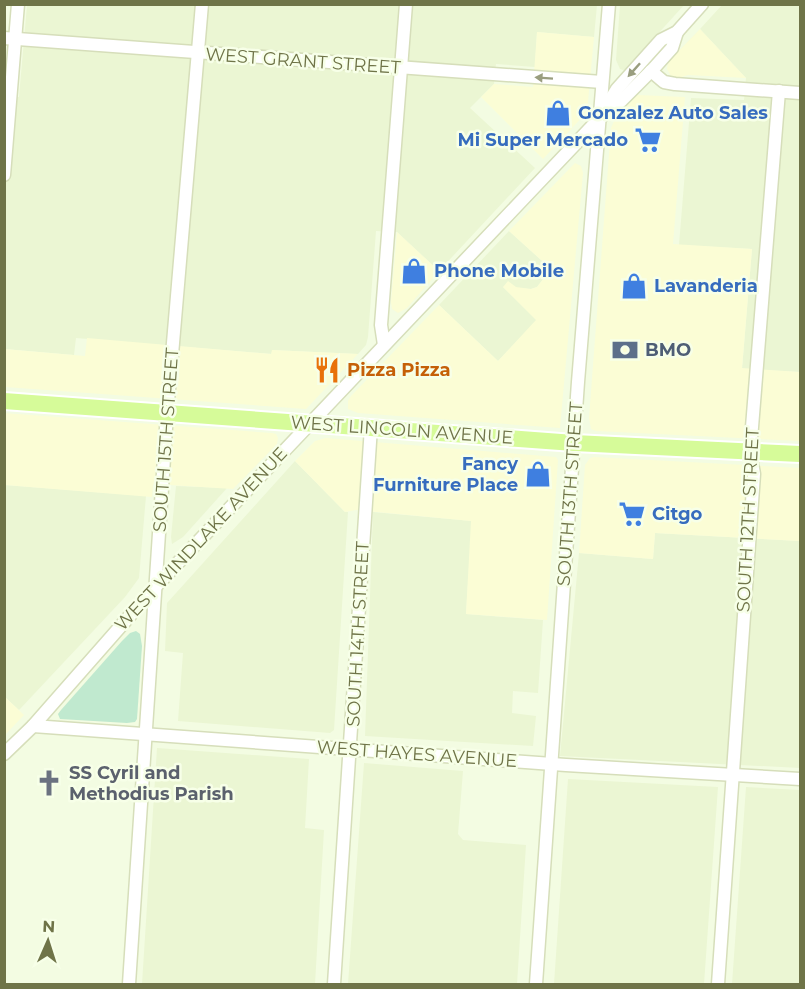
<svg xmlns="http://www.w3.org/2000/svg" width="805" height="989" viewBox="0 0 805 989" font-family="Montserrat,sans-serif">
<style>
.residential{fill:#ebf6d3}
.commercial{fill:#fbfdd5}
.green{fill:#c0e9cf}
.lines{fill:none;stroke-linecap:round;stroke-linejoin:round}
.minor-casing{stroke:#d6deba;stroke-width:15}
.major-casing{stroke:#fff;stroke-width:20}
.minor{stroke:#fff;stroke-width:12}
.major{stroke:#d6fb99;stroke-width:16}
.oneway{fill:#9a9e7f}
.labels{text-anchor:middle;stroke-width:5;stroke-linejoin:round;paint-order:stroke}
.street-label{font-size:18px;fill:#6f7448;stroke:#f7ffe8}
.shop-label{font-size:18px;font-weight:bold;fill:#366cbe;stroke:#f7ffe8;text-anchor:start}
.service-label{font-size:18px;font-weight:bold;fill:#4e5e75;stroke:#f7ffe8;text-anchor:start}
.food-label{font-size:18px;font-weight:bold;fill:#c56008;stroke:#f7ffe8;text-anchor:start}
.worship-label{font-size:18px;font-weight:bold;fill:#5b616d;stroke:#f7ffe8;text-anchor:start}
</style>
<rect width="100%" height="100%" fill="#f3fce2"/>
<!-- residential -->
<g class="residential">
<polygon points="27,5 597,5 594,37 537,32 535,67 496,64 494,84 470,108 535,168 439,271 397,232 376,231 368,337 366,345 358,354 273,350 272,354 76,338 74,355 5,349 4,97 19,97"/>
<polygon points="620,5 684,5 626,69 623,70 620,69 616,60"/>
<polygon points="722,5 800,5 800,372 742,369 752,249 679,245 691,98 744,100 746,78 700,29"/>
<polygon points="509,231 551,269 537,287 531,289 503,287 537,320 498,361 439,305"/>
<polygon points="295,461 345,512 348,512 334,730 330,733 178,721 183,653 165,651 167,603"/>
<polygon points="5,485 146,496 139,578 125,597 19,710 5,697"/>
<polygon points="176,486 227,488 183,537 172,544 171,537"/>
<polygon points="373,512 472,521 466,614 543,620 538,693 513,691 512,713 536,716 533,746 365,736"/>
<polygon points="655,533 800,541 800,768 560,756 579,553 653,559"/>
<polygon points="157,748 309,759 305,828 324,830 315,984 142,984"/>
<polygon points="364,763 463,771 458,834 463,840 526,845 517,984 348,984"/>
<polygon points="568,779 718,787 704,984 554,984"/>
<polygon points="746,787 800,790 800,984 732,984"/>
</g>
<!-- commercial -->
<g class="commercial">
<polygon points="700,29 746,78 688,75 678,78 671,76 667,69 668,62"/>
<polygon points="537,32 594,37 587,112 543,159 481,97 494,84 533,87"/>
<polygon points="637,95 685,97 673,244 752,249 742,368 800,372 800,441 596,431 591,429 589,418 611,128 615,119"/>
<polygon points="575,163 581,166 583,173 560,428 358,413 348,409 348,401 351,396 439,305 498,361 536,320 503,287 508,281 516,287 531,289 537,287 551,269 509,231"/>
<polygon points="397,232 439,271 407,308 398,313 392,309 391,302"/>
<polygon points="87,338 271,354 272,350 358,354 306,409 5,387 4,349 85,356"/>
<polygon points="4,413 272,433 276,434 278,438 277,444 233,489 153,484 152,497 5,485"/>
<polygon points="326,438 556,457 558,460 547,620 466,614 471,521 356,510 345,512 295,461 315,441"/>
<polygon points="594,457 800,468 800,541 655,533 653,559 579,553 585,465 590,458"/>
<polygon points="5,697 24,715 5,735"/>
</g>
<!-- green -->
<polygon class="green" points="136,631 140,634 142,646 137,719 135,722 127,723 60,719 58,714 61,710 122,641 130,633"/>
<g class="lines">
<!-- minor casing -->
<g class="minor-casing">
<g id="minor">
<polyline points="4,38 602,82"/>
<polyline points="651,71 664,82 675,84 800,93"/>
<polyline points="601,115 617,89 661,40 677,32 702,4"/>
<polyline points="4,175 18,4"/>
<polyline points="384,345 381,325 406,4"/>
<polyline points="33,726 566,765 800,779"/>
<polyline points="4,754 33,726 156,586 599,119 622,100 654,68 672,48 677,32"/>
<polyline points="129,984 167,413 202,4"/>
<polyline points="334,984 371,427"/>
<polyline points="536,984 578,382 609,4"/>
<polyline points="718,984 754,474 750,452 779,91"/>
</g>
</g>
<!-- major casing -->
<g class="major-casing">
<polyline id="major" points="4,401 574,443 800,454"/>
</g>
<!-- minor -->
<use href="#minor" class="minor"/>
<!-- major -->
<use href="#major" class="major"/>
</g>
<!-- one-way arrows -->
<defs><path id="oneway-solid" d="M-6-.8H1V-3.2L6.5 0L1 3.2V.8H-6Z" transform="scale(1.5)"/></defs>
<g class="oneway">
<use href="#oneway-solid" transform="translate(634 70) rotate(132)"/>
<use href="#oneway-solid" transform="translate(544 78) rotate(-176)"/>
</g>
<!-- icons -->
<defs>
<g id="shop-bare" transform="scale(2.07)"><path d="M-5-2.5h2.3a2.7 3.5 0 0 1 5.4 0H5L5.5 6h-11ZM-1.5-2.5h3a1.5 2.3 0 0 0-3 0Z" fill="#3f7fe0" stroke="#f7ffe8" stroke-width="2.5" paint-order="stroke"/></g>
<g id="supermarket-bare" transform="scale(2.07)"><path d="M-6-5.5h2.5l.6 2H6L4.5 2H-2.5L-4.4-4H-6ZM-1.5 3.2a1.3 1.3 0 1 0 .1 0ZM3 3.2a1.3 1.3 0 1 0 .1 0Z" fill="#3f7fe0" stroke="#f7ffe8" stroke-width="2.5" paint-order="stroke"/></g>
<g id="bank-bare" transform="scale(2.07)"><path d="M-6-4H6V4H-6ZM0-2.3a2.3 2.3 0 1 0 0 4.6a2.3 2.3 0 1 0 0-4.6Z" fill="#5c6f8a" stroke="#f7ffe8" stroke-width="2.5" paint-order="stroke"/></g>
<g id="restaurant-bare" transform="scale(2.07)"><path d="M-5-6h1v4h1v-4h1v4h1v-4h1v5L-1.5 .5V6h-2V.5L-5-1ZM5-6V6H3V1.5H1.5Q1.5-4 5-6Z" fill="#e8710a" stroke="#f7ffe8" stroke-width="2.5" paint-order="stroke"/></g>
<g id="church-bare" transform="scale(2.07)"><path d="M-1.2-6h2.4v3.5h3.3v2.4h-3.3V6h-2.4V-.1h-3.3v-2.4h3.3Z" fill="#6b7280" stroke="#f7ffe8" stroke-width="2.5" paint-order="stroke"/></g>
</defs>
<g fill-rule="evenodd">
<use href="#shop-bare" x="558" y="113"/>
<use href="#supermarket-bare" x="648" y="140"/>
<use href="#shop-bare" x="414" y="271"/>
<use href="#shop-bare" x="634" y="286"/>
<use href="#bank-bare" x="625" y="350"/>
<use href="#restaurant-bare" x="327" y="370"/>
<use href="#shop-bare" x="538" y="474"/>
<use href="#supermarket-bare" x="632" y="514"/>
<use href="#church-bare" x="49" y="783"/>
</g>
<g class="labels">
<!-- street labels -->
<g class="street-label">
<text transform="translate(303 61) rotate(4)" y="6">WEST GRANT STREET</text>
<text transform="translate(402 430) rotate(4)" y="6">WEST LINCOLN AVENUE</text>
<text transform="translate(166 440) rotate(-86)" y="6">SOUTH 15TH STREET</text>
<text transform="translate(570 494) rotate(-86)" y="6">SOUTH 13TH STREET</text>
<text transform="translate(748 520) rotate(-87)" y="6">SOUTH 12TH STREET</text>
<text transform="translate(201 539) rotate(-47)" y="6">WEST WINDLAKE AVENUE</text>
<text transform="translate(358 634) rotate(-87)" y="6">SOUTH 14TH STREET</text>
<text transform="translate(417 754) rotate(4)" y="6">WEST HAYES AVENUE</text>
</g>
<!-- shop labels -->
<g class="shop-label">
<text x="578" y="119">Gonzalez Auto Sales</text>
<text x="628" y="146" text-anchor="end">Mi Super Mercado</text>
<text x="434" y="277">Phone Mobile</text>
<text x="654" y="292">Lavanderia</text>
<text x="518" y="470" text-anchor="end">Fancy<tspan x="518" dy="21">Furniture Place</tspan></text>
<text x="652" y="520">Citgo</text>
</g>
<!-- service labels -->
<g class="service-label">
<text x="645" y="356">BMO</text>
</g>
<!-- food labels -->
<g class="food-label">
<text x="347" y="376">Pizza Pizza</text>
</g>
<!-- worship labels -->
<g class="worship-label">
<text x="69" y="779">SS Cyril and<tspan x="69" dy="21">Methodius Parish</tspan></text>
</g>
</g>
<!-- border -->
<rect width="805" height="989" fill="none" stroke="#6f7448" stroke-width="12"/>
<!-- north arrow -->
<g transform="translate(48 941) rotate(3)" stroke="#f7ffe8" stroke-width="4.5" paint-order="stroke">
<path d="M0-4.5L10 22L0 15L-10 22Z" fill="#6f7448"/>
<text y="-9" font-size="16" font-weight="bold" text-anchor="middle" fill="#6f7448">N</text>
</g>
</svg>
